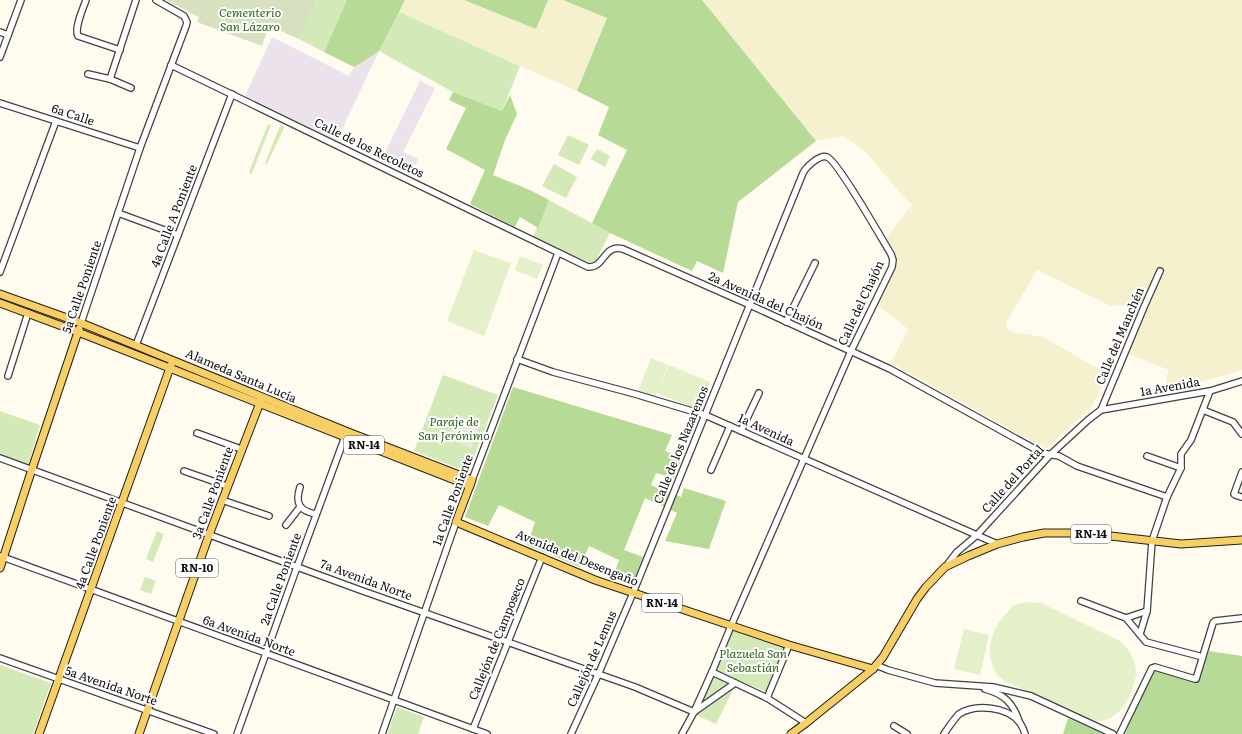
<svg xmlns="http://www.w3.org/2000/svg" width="1242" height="734" viewBox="0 0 1242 734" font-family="Literata,serif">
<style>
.industrial{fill:#ebe2ec}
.farmland{fill:#f5f0ce}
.green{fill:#d3e9b8}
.forest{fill:#b7da97}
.cemetery{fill:#d7e0bf}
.pitch{fill:#e4f0c9}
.plaza{fill:#eee9dd}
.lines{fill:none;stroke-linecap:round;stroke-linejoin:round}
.minor-casing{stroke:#404040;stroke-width:8}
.major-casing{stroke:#1e1e1e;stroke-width:9}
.minor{stroke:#fff;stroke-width:5.5}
.major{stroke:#f8cf65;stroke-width:7}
.labels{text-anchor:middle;stroke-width:4;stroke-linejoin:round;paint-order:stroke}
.shield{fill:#fff;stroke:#565656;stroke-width:1}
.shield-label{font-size:11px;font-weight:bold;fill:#0d0d0d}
.park-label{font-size:12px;font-style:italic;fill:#2f651e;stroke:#fff}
.street-label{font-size:12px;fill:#0d0d0d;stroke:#fff}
</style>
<rect width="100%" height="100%" fill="#fffbee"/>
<!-- industrial -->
<g class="industrial">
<polygon points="272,37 349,76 354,67 361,63 379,51 337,140 245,96"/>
<polygon points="420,81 435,88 403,152 418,159 411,174 382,159"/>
</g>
<!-- farmland -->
<g class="farmland">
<polygon points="405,0 464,0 536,29 548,0 563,0 607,18 577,91 399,12"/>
<polygon points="702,0 1242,0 1242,370 1204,381 1164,389 1169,370 1128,354 1148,304 1111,306 1037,270 1006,323 1006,328 1012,332 1028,334 1045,338 1109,375 1091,407 1046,449 891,363 908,329 883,309 875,305 898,261 885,239 912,205 900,193 865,151 844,136 816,141"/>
</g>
<!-- green -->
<g class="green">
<polygon points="317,0 347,0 324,52 299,39"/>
<polygon points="399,12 520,66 502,111 453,92 379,51"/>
<polygon points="268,124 271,125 252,173 250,174 249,172"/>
<polygon points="281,125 284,126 284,128 267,164 265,163 280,126"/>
<polygon points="568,135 589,145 579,165 558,155"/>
<polygon points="597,149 610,156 605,167 591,159"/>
<polygon points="554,164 577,177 566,198 542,186"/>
<polygon points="549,200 610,233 595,263 589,265 533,237"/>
<polygon points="443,375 498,395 468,472 414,451"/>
<polygon points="0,411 40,425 28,465 0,455"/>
<polygon points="157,531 164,534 153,562 146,559"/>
<polygon points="145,577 156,581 151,594 140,590"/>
<polygon points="733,629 786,646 767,692 715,672"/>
<polygon points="0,665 51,683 33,734 0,734"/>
<polygon points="713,675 732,683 697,708"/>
<polygon points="735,686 716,724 693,714"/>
<polygon points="397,707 424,717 418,734 387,734"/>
</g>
<!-- forest -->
<g class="forest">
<polygon points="347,0 405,0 379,51 361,63 354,67 324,52"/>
<polygon points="464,0 548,0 536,29"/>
<polygon points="563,0 702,0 816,141 738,202 723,273 697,261 692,271 610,233 592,223 627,150 598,135 609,107 577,91 607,18"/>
<polygon points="453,92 502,111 510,95 517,114 505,140 493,175 530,190 549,200 538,228 520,217 515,227 470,204 485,170 446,149 466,108 449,100"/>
<polygon points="513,387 672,435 665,451 682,458 674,478 656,473 651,485 681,497 684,488 726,501 709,549 665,541 677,513 645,498 624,550 643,557 633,583 614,574 619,560 589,546 580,567 527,545 535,522 499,505 488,526 465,517"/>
<polygon points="1209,651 1242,656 1242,734 1125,734 1153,670 1156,669 1195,682 1199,679"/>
<polygon points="1068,718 1105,734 1063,734"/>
</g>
<!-- cemetery -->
<path class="cemetery" d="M166,0h151l-18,39c-6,-3 -13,-5 -18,-8 -2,-2 -2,-4 -5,-5 -8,-2 -12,14 -14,20l-65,-24 2,-5z"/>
<!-- pitch -->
<g class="pitch">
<polygon points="474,250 511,263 484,336 447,321"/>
<polygon points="520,256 543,265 537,279 515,270"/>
<polygon points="651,358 668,365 658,393 669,365 710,382 699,410 657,393 655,397 638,391"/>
<path d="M1025,602l16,1 79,38c9,8 16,19 16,33 0,2 -1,6 -2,9 -5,21 -18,40 -42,38l-88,-40c-22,-18 -16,-50 3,-68 2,-3 4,-5 6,-7 4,-2 8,-3 12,-4z"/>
<polygon points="964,629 989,635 980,675 954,669"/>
</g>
<!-- plaza -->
<polygon class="plaza" points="457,415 480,425 471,448 448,439"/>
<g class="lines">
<!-- minor casing -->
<g class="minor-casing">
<g id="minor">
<path d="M86,0c-3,9 -12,28 -8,36l42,14"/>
<polyline points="0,32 8,35"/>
<polyline points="0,57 21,0"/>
<path d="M171,65l417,202c17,1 15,-23 35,-18l127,56 140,64 152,84 17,3 18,10 90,31"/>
<polyline points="88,74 110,79 131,88"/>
<polyline points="110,79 136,0"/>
<polyline points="0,103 140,148"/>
<polyline points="118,213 178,235"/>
<polyline points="0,272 56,121"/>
<polyline points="786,322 815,263"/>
<polyline points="81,323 140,148 186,26 187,22 184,16 156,0"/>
<polyline points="136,345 232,94"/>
<polyline points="517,359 553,372 635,394 705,415 997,544"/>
<polyline points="8,376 28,313"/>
<polyline points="1101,410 1144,307 1160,271"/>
<polyline points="1203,410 1233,422 1242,434"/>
<polyline points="741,431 759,393"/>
<polyline points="197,433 241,449"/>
<polyline points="1147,456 1181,468"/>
<polyline points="0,458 360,590 635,687 694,712 735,683"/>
<polyline points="711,470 730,426"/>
<polyline points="184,471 227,486"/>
<polyline points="472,480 558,253"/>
<path d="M300,487c-5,16 -1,24 16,27"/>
<polyline points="1241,497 1235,495 1234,494 1242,472"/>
<polyline points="222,500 269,516"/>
<polyline points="286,525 300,507"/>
<polyline points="0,556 487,734"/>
<polyline points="947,565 957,552 977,535 1050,455 1088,420 1101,410 1210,391 1242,381"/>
<polyline points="1081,601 1126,618 1147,611"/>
<polyline points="1126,618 1146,642 1199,656"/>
<polyline points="1140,634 1147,611 1152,541 1167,497 1181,468 1181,454 1191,440 1210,391"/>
<polyline points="0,658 214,734"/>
<polyline points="876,665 888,670 935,683 993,687 1031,696 1113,734"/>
<polyline points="712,672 767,698 806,723"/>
<path d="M985,689c19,5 28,14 34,32"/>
<polyline points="767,698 789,645"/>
<polyline points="894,726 907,734"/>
<polyline points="473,729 542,557"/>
<polyline points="237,734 297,567 346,434"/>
<polyline points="382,734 456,522"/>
<path d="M571,734l27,-59 35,-82 170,-420c3,-6 17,-19 24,-16 10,3 56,84 64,97l2,6 -1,7 -41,84 -120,275 -19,46 -18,40 -12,22"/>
<path d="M944,734c4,-6 10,-15 15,-20 17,-11 49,-7 61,9 2,3 4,7 5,11"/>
<polyline points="1120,734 1152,668 1155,667 1195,679 1196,679 1213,623 1215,621 1242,618"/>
</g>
</g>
<!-- major casing -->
<g class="major-casing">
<g id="major">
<polyline points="0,294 81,323 348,432 472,480 456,522 595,580 789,645 873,669"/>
<polyline points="0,303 78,332 470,486"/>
<polyline points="0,568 32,469 79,329"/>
<polyline points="39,734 171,365"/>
<polyline points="139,734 209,535 261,400"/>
<polyline points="791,734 806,723 873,669 883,657 917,599 926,587 945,567 968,556 997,544 1023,537 1044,533 1084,533 1181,544 1242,540"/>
</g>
</g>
<!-- minor -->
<use href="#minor" class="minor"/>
<!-- major -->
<use href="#major" class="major"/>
</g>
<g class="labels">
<!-- shield labels -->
<g class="shield">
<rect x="344" y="436" width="40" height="18" rx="3"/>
<rect x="1071" y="525" width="40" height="18" rx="3"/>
<rect x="176" y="559" width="42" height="18" rx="3"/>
<rect x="642" y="594" width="40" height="18" rx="3"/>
</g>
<g class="shield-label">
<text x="364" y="449">RN-14</text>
<text x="1091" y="538">RN-14</text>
<text x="197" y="572">RN-10</text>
<text x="662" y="607">RN-14</text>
</g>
<!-- park labels -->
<g class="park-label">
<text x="250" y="17">Cementerio<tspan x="250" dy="14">San Lázaro</tspan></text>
<text x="454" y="426">Paraje de<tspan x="454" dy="14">San Jerónimo</tspan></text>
<text x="753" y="658">Plazuela San<tspan x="753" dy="14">Sebastián</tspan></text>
</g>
<!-- street labels -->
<g class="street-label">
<text transform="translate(73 115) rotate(18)" y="4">6a Calle</text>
<text transform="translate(369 148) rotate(26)" y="4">Calle de los Recoletos</text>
<text transform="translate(174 216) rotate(-69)" y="4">4a Calle A Poniente</text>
<text transform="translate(82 287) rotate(-71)" y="4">5a Calle Poniente</text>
<text transform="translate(766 301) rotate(24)" y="4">2a Avenida del Chajón</text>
<text transform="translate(861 303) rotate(-65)" y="4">Calle del Chajón</text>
<text transform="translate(1120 336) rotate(-67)" y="4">Calle del Manchén</text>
<text transform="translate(241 376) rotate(23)" y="4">Alameda Santa Lucía</text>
<text transform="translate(1170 387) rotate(-10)" y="4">1a Avenida</text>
<text transform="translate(766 430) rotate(25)" y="4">1a Avenida</text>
<text transform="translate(681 445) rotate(-68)" y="4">Calle de los Nazarenos</text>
<text transform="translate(1013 479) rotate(-48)" y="4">Calle del Portal</text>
<text transform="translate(213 493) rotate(-70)" y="4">3a Calle Poniente</text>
<text transform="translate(453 500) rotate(-70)" y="4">1a Calle Poniente</text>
<text transform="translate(96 543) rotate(-70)" y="4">4a Calle Poniente</text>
<text transform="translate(577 558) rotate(22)" y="4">Avenida del Desengaño</text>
<text transform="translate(281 579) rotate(-70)" y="4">2a Calle Poniente</text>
<text transform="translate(366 580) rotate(20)" y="4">7a Avenida Norte</text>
<text transform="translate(249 636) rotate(20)" y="4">6a Avenida Norte</text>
<text transform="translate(497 639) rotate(-68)" y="4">Callejón de Camposeco</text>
<text transform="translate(592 659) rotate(-66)" y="4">Callejón de Lemus</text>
<text transform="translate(111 686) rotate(19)" y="4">5a Avenida Norte</text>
</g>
</g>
</svg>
